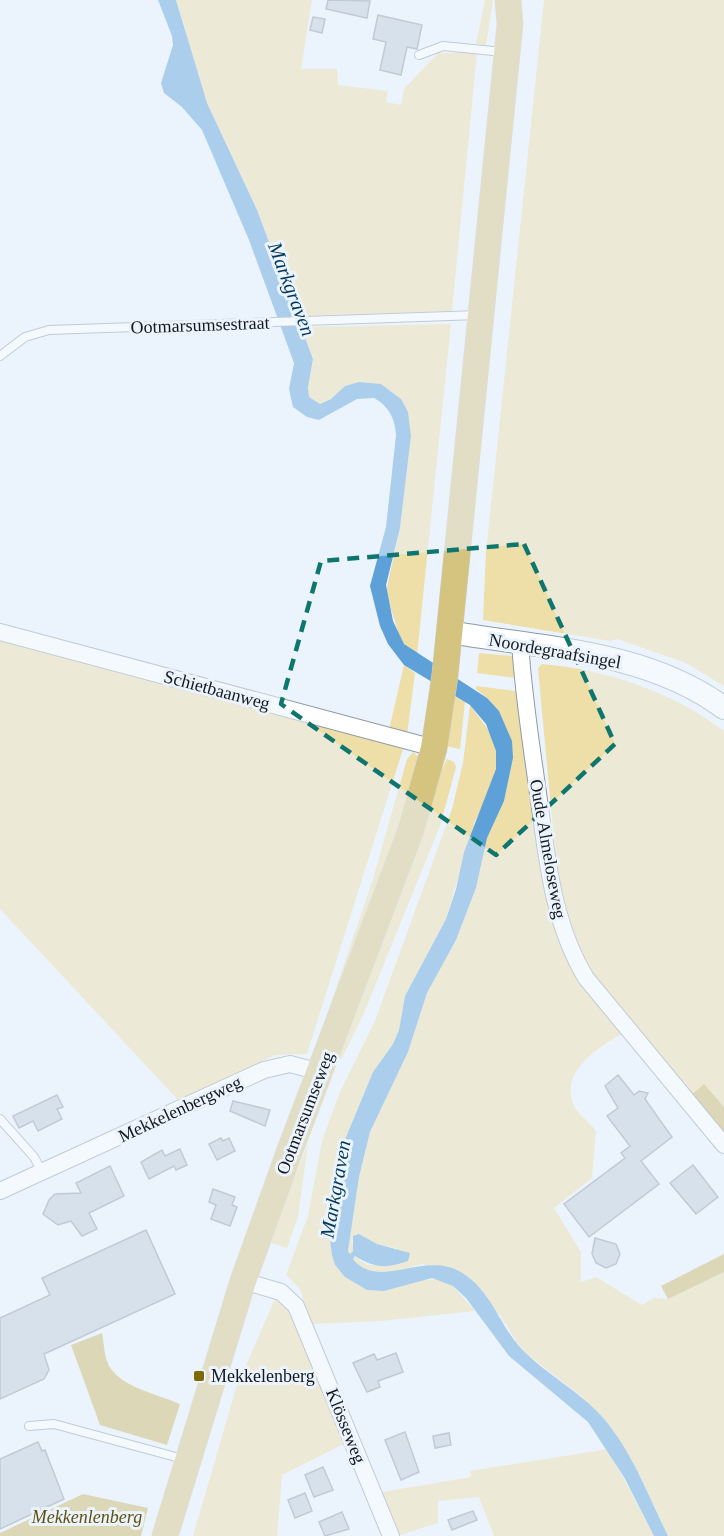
<svg xmlns="http://www.w3.org/2000/svg" width="724" height="1536" viewBox="0 0 724 1536" font-family="Georgia,serif">
<style>
.green{fill:#eedea7}
.forest{fill:#cbb460}
.water{fill:#5ea1d9}
.building{fill:#bfcbd5;stroke:#8e98a2;stroke-width:1.5}
.lines{fill:none;stroke-linecap:round;stroke-linejoin:round}
.lane-casing{stroke:#8f9aa4;stroke-width:10}
.street-casing{stroke:#8f9aa4;stroke-width:18}
.secondary-casing{stroke:#8f9aa4;stroke-width:24}
.primary-casing{stroke:#d0d1d2;stroke-width:27}
.lane{stroke:#fff;stroke-width:8}
.street{stroke:#fff;stroke-width:16}
.secondary{stroke:#fff;stroke-width:22}
.primary{stroke:#d4c480;stroke-width:26}
.marked{fill:none;stroke:#0f766e;stroke-width:4.5;stroke-dasharray:12 8;stroke-linejoin:round}
.poi-dot{fill:#7f6a02;stroke:#ebf4fd;stroke-width:2}
.labels{text-anchor:middle;stroke-width:6;stroke-linejoin:round;paint-order:stroke}
.street-label{font-size:18px;fill:#15191d;stroke:#ebf4fd}
.poi-label{font-size:18px;fill:#15191d;stroke:#ebf4fd;text-anchor:start}
.park-label{font-size:18px;font-style:italic;fill:#615110;stroke:#ebf4fd}
.water-label{font-size:20px;font-style:italic;fill:#00365a;stroke:#ebf4fd}
</style>
<rect width="100%" height="100%" fill="#ebf4fd"/>
<!-- green -->
<g class="green">
<polygon points="176,0 312,0 301,69 337,69 338,85 388,91 386,102 401,105 404,89 438,53 477,53 452,311 297,316 257,210 207,103 197,106 185,28"/>
<polygon points="485,0 493,0 486,46 476,44"/>
<polygon points="544,0 724,0 724,686 686,663 617,639 610,641 483,620 486,552"/>
<polygon points="451,324 417,655 404,644 399,635 386,592 400,528 411,436 391,390 331,399 320,404 309,397 308,387 313,359 301,327"/>
<polygon points="0,637 403,749 307,1054 275,1055 179,1101 0,909"/>
<polygon points="479,653 513,656 516,678 477,673"/>
<path d="M542,664c63,5 131,28 182,67v376l-20,-22 -15,12 -92,-115 -19,-29 -20,-70 -20,-215z"/>
<polygon points="404,665 415,673 407,735 389,730"/>
<path d="M476,686l41,5 28,193 77,150c-24,13 -63,38 -48,72 5,9 16,16 22,25l-4,47 -38,30 27,44v30l15,-5 46,28 12,-7 14,1 56,-27v264h-56l-28,-60 -35,-56 -24,-24 -52,-40 -11,-12 -18,-29 -77,-51c-25,6 -51,18 -70,-5l2,-3 12,9 36,-2 -7,-15 -44,-8 2,11 -4,3 -2,-3 11,-74 11,-45 38,-80 19,-59 29,-53 20,-52 11,-50 17,-37 9,-43 -26,-60 -11,-9z"/>
<polygon points="452,694 465,702 460,749 445,746"/>
<polygon points="470,705 492,735 496,751 496,769 485,802 475,821 446,919 405,996 399,1030 393,1044 373,1072 344,1142 343,1193 330,1241 335,1265 345,1277 367,1290 384,1291 421,1280 439,1279 453,1286 475,1311 381,1321 311,1324 300,1289 286,1275 308,1216 322,1141 340,1092 375,1021 452,809 463,763"/>
<polygon points="413,752 421,759 403,826 321,1032 373,879 407,759"/>
<polygon points="447,759 454,762 456,767 440,826 364,1013 341,1060 339,1057 436,783"/>
<polygon points="308,1144 298,1217 287,1248 268,1242"/>
<polygon points="275,1299 281,1301 299,1319 348,1442 282,1475 277,1536 193,1536 236,1388"/>
<polygon points="608,1449 654,1536 494,1536 479,1497 438,1501 438,1523 400,1535 382,1492 471,1477 470,1471"/>
</g>
<!-- forest -->
<g class="forest">
<polygon points="704,1084 724,1107 724,1141 689,1097"/>
<polygon points="724,1254 724,1272 668,1299 661,1286"/>
<path d="M102,1333c2,9 2,20 5,28 9,26 51,33 73,43l-13,41 -67,-20 -29,-80z"/>
<polygon points="83,1494 148,1508 141,1536 0,1536 0,1533"/>
</g>
<!-- water -->
<path class="water" d="M158,0h18l31,103 50,107 56,149 -5,28 1,10 11,7 11,-5 14,-13 14,-4 22,2 20,15 7,13 3,24 -11,92 -14,57 7,36 11,23 83,54 12,13 13,30 1,17 -9,43 -17,37 -11,50 -20,52 -29,53 -19,59 -38,80 -11,45 -11,74 2,3 3,-3v-15l6,-2 18,10 33,9 -2,8c-22,8 -33,7 -53,-5l-2,3c27,33 72,-11 111,15 27,18 35,49 55,72 25,28 62,45 86,74 28,34 44,77 63,116h-14l-30,-59 -36,-55 -79,-66 -43,-58 -13,-12 -21,-8 -48,13 -17,-1 -22,-13 -10,-12 -3,-10 -2,-14 13,-48 1,-51 29,-70 20,-28 6,-14 6,-34 41,-77 10,-30 8,-37 32,-83v-18l-10,-27 -16,-19 -66,-40 -16,-21 -8,-18 -10,-40 16,-59 10,-92c-1,-16 -7,-29 -22,-37l-17,1 -38,21 -12,-3 -14,-10 -4,-18 5,-26 -45,-123 -47,-110 -20,-23 -18,-14 -3,-10 12,-38 -1,-9z"/>
<!-- building -->
<g class="building">
<polygon points="328,0 370,1 367,18 326,9"/>
<polygon points="378,15 422,25 417,49 407,47 401,75 380,70 386,42 373,39"/>
<polygon points="313,17 325,19 322,33 310,30"/>
<polygon points="618,1075 634,1095 639,1091 648,1093 645,1099 672,1137 641,1161 659,1184 589,1237 564,1204 625,1158 621,1153 630,1146 607,1116 618,1108 605,1086"/>
<polygon points="57,1095 63,1107 57,1109 62,1119 38,1131 33,1121 19,1128 13,1116"/>
<polygon points="233,1101 270,1110 265,1126 230,1111"/>
<polygon points="221,1138 223,1141 229,1138 235,1151 217,1160 209,1144"/>
<polygon points="180,1149 187,1165 176,1170 174,1166 149,1179 141,1162 162,1150 165,1156"/>
<polygon points="693,1165 718,1197 696,1214 670,1183"/>
<polygon points="110,1166 124,1196 89,1213 97,1229 82,1236 71,1221 58,1225 43,1214 49,1200 55,1194 81,1193 76,1183"/>
<polygon points="213,1189 235,1197 232,1205 237,1207 230,1226 211,1219 216,1205 209,1202"/>
<polygon points="146,1230 175,1294 44,1354 49,1370 44,1379 0,1399 0,1318 50,1295 42,1278"/>
<polygon points="595,1238 616,1244 620,1254 616,1264 606,1268 596,1263 592,1254"/>
<polygon points="396,1353 403,1372 378,1381 380,1387 367,1392 353,1363 374,1354 377,1360"/>
<polygon points="405,1432 419,1472 401,1480 385,1440"/>
<polygon points="449,1433 451,1445 435,1448 433,1436"/>
<polygon points="38,1442 42,1451 45,1450 64,1499 0,1529 0,1459"/>
<polygon points="323,1467 333,1490 314,1497 305,1475"/>
<polygon points="305,1493 312,1511 295,1518 288,1500"/>
<polygon points="473,1511 477,1520 452,1530 448,1520"/>
<polygon points="342,1512 349,1529 325,1536 319,1522"/>
</g>
<g class="lines">
<!-- lane casing -->
<g class="lane-casing">
<g id="lane">
<polyline points="419,55 443,46 503,52"/>
<polyline points="0,356 25,337 49,330 478,315"/>
<polyline points="0,1119 34,1157 42,1172"/>
<polyline points="29,1426 54,1424 187,1460"/>
</g>
</g>
<!-- street casing -->
<g class="street-casing">
<g id="street">
<polyline points="0,632 434,748"/>
<path d="M520,642c3,51 11,101 18,151 9,64 14,129 48,185l138,167"/>
<polyline points="0,1191 264,1070 290,1064 320,1072"/>
<polyline points="243,1281 281,1292 296,1306 391,1536"/>
</g>
</g>
<!-- secondary casing -->
<g class="secondary-casing">
<path id="secondary" d="M449,632c92,16 197,18 275,76"/>
</g>
<!-- primary casing -->
<g class="primary-casing">
<polyline id="primary" points="165,1536 243,1281 290,1150 411,830 434,748 445,675 510,24 508,0"/>
</g>
<!-- lane -->
<use href="#lane" class="lane"/>
<!-- street -->
<use href="#street" class="street"/>
<!-- secondary -->
<use href="#secondary" class="secondary"/>
<!-- primary -->
<use href="#primary" class="primary"/>
</g>
<!-- marked area -->
<path d="M0 0H724V1536H0ZM524,544l91,200 -119,111 -215,-151 40,-143z" fill="#ebf4fd" fill-opacity=".55" fill-rule="evenodd"/>
<path class="marked" d="M524,544l91,200 -119,111 -215,-151 40,-143z"/>
<!-- markers -->
<rect class="poi-dot" x="193" y="1370" width="12" height="12" rx="3"/>
<g class="labels">
<!-- street labels -->
<g class="street-label">
<text transform="translate(200 325) rotate(-2)" y="6">Ootmarsumsestraat</text>
<text transform="translate(555 651) rotate(10)" y="6">Noordegraafsingel</text>
<text transform="translate(217 690) rotate(15)" y="6">Schietbaanweg</text>
<text transform="translate(548 849) rotate(80)" y="6">Oude Almeloseweg</text>
<text transform="translate(180 1109) rotate(-25)" y="6">Mekkelenbergweg</text>
<text transform="translate(305 1113) rotate(-69)" y="6">Ootmarsumseweg</text>
<text transform="translate(346 1426) rotate(68)" y="6">Klösseweg</text>
</g>
<!-- poi labels -->
<g class="poi-label">
<text x="211" y="1382">Mekkelenberg</text>
</g>
<!-- park labels -->
<g class="park-label">
<text x="87" y="1523">Mekkenlenberg</text>
</g>
<!-- water labels -->
<g class="water-label">
<text transform="translate(292 289) rotate(69)" y="7">Markgraven</text>
<text transform="translate(335 1189) rotate(-80)" y="7">Markgraven</text>
</g>
</g>
</svg>
